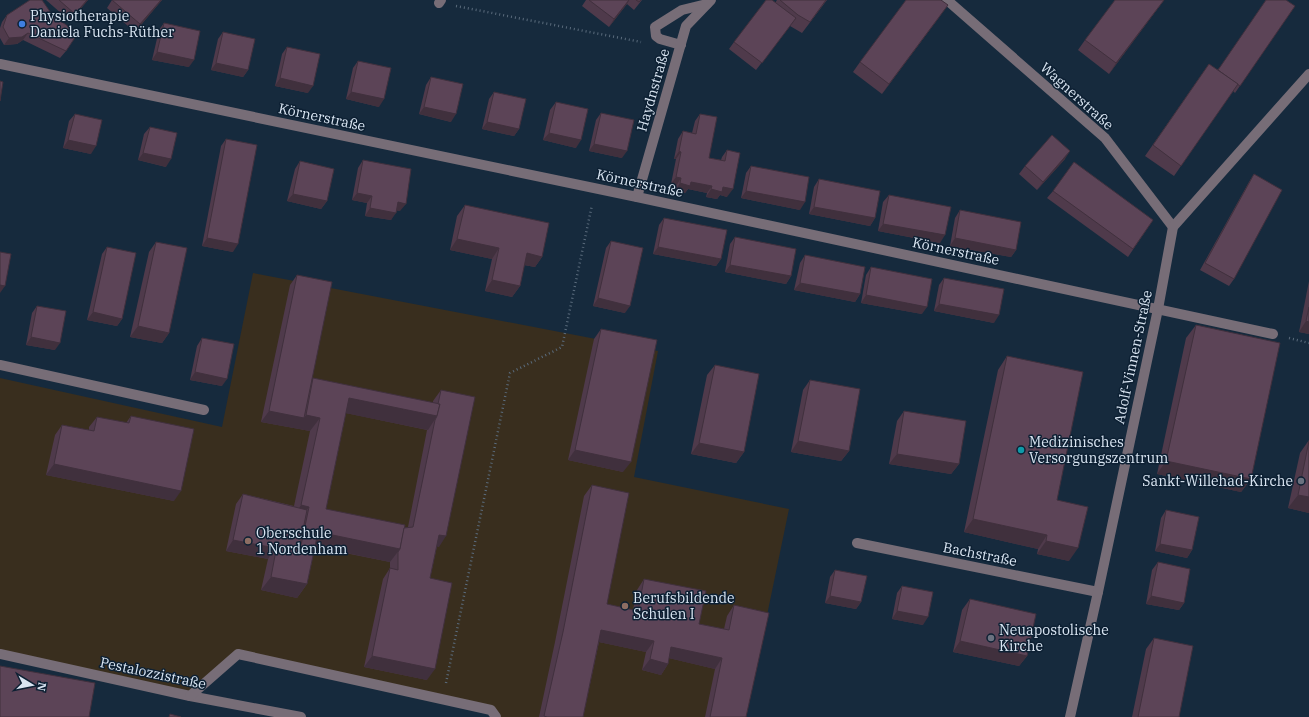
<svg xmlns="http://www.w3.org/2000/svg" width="1309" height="717" viewBox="0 0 1309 717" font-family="'IBM Plex Serif',serif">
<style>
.education{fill:#392e1e}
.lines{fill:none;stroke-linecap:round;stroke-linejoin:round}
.path{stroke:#5a6b7c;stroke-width:2.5;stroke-dasharray:1 3;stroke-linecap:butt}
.minor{stroke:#776d77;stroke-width:10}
.wall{fill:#4f3a4b;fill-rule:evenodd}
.shaded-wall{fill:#40303d}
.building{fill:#5c4457;stroke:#40303d}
.shop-dot{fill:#3f7fe0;stroke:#0d2033;stroke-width:1.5}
.culture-dot{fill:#0f9aa8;stroke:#0d2033;stroke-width:1.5}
.worship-dot{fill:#6b7280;stroke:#0d2033;stroke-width:1.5}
.education-dot{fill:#8d6e63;stroke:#0d2033;stroke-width:1.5}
.labels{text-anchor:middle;stroke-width:3;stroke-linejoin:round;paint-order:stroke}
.poi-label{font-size:14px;fill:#d9e5f2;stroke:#0d2033;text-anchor:start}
.street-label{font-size:14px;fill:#d9e5f2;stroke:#0d2033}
</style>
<rect width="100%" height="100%" fill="#162a3d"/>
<!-- education -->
<polygon class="education" points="253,273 658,351 634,477 789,509 746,717 496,717 491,710 238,654 190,696 0,654 0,378 222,427"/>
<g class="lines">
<!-- path -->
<g class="path">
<polyline points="456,6 641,42"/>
<polyline points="1289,338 1309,343"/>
<polyline points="446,683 510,373 562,347 592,205"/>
</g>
<!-- minor -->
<g class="minor">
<polyline points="947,0 1105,138 1173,227"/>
<polyline points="439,3 441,0"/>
<polyline points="681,45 660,39 656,36 655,27 682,10 707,4"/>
<polyline points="0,64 637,197 1273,334"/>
<polyline points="637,197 686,26 711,0"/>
<polyline points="0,365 204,410"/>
<polyline points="857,543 1098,592"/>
<polyline points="0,654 190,696 301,717"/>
<polyline points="190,696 238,654 491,710 496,717"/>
<polyline points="1070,717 1098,592 1158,309 1173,227 1309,74"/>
</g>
</g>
<!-- wall -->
<g class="wall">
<polygon points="46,0 88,0 70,21"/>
<polygon points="112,0 162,0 135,32 107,8"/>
<polygon points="586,0 642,0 634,10 627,4 609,27 582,6"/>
<polygon points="777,0 827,0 802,33 790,26 756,70 729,49 734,42 775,3"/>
<polygon points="1164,0 1109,74 1078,50 1085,40"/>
<polygon points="1295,6 1235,93 1233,91 1174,176 1145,156 1209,64 1217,70"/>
<polygon points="7,15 66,51 60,58 23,40 17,44 4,45 0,38 0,28 2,22"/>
<polygon points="940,16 882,94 853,72 860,62"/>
<polygon points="164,23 189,67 152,60 159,30"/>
<polygon points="223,32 248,70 243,77 211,70 218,39"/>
<polygon points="287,47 308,93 275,86 282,54"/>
<polygon points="358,61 379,107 346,99 353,68"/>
<polygon points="431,77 451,122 419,114 426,85"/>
<polygon points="494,92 519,129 514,136 482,129 489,99"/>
<polygon points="556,102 576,148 543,140 550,110"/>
<polygon points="601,113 622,158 589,151 596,120"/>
<polygon points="75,114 91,154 63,148 69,121"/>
<polygon points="700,114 709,158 721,160 722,157 727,150 727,197 720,195 717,199 706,197 707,193 688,189 685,193 675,191 676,186 671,184 676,159 674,159 678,139 683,131 692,133 695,121"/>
<polygon points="150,127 166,167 138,160 144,134"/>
<polygon points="226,139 233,252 202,246 221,146"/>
<polygon points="1065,159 1037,190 1019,174 1025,166"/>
<polygon points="363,160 400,211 396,210 391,220 365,216 367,203 352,200 358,168"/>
<polygon points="300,161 327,201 321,209 287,201 295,169"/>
<polygon points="751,166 800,210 741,198 746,173"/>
<polygon points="1254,174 1234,279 1229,286 1200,270 1249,182"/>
<polygon points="819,179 875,218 870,226 809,214 814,187"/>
<polygon points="1053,191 1153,220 1128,257 1047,198"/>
<polygon points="889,195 940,243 878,231 883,202"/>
<polygon points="465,205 542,257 535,267 524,265 520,286 512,297 485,291 492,259 450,250 457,216"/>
<polygon points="960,210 1016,250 1011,257 950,246 955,218"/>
<polygon points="664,218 721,259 716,266 653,254 659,225"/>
<polygon points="735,237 791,276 786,284 725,272 730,244"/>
<polygon points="611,241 625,313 593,306 606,248"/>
<polygon points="156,242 169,333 162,343 130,337 149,252"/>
<polygon points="107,247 122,319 117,326 87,320 102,254"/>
<polygon points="805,255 860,294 855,302 794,290 800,263"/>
<polygon points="871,267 922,314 861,303 866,275"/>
<path d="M297,275l14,106 2,-3 120,25v-2l8,-11 -2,157 -2,-1 -7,32 -3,102 -63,-13 19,-88 7,-11v-6l-75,-15 -8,37 -10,14 -36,-8 7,-31 -42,-8 10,-47 7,-10 51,12 16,-75 -49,-9 29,-137zM346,413l81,17 -19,97 -4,1 -78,-19z"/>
<polygon points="944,278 994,323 934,311 939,285"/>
<polygon points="1309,281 1309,334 1299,332"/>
<polygon points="37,306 55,350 26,345 32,313"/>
<polygon points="1196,325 1251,479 1241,492 1157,474 1186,338"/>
<polygon points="601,329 623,472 568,460 594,339"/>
<polygon points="202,338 222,386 190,380 197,346"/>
<polygon points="1007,356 1057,500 1069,561 1037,554 1038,549 964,532 998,370"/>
<polygon points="715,365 744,452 736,463 691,454 707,375"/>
<polygon points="810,380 849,451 841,461 791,452 803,390"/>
<polygon points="904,411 959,464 951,474 889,464 897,421"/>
<polygon points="131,416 174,501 46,475 55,435 62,425 89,430 89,427 97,417 126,423"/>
<polygon points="1309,440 1309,513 1288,508 1300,453"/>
<polygon points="592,485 607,604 633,610 637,590 644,579 699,624 724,629 727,616 734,605 746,717 705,717 715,669 669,658 668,664 661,675 642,670 646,652 599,642 583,717 539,717 555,642 584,496"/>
<polygon points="1166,510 1192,550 1187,558 1155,551 1161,518"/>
<polygon points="1158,562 1184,603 1179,610 1146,604 1152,570"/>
<polygon points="835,570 861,602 856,609 825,603 830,577"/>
<polygon points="902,586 923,625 892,619 897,593"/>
<polygon points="970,599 1027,656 1019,666 953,652 962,610"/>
<polygon points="1154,638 1179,717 1132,717 1146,649"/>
</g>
<!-- shaded-wall -->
<g class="shaded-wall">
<polygon points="87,0 88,0 70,21 75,14"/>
<polygon points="161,0 162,0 135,32 140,24"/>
<polygon points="629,0 627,4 609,27 614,19"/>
<polygon points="1164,0 1109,74 1116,63"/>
<polygon points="948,5 940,16 882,94 889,84"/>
<polygon points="28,33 23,40 17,44 4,45 9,38"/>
<polygon points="157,52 194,60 189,67 152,60"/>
<polygon points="216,63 248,70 243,77 211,70"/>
<polygon points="280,78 313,86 308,93 275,86"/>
<polygon points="351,92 384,99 379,107 346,99"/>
<polygon points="424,107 456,114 451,122 419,114"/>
<polygon points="487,122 519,129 514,136 482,129"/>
<polygon points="549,133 581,140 576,148 543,140"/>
<polygon points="68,140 96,146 91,154 63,148"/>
<polygon points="594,144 627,151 622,158 589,151"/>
<polygon points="679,151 681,152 676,159 674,159"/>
<polygon points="1070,151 1065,159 1037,190 1043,182"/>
<polygon points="143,153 171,159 166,167 138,160"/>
<polygon points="676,177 681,178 676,186 671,184"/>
<polygon points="691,182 712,186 707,193 688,189 685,193 675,191 680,183"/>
<polygon points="723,187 733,189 727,197 720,195 717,199 706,197 711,189"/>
<polygon points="746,191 805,202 800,210 741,198"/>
<polygon points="357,193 372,196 367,203 352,200"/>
<polygon points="293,194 327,201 321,209 287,201"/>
<polygon points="398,202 406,204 400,211 393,210"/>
<polygon points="814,207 875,218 870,226 809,214"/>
<polygon points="370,208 396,213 391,220 365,216"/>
<polygon points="883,224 945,235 940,243 878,231"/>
<polygon points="207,238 238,244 233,252 202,246"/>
<polygon points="955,238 1016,250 1011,257 950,246"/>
<polygon points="457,239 499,248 492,259 450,250"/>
<polygon points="658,247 721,259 716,266 653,254"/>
<polygon points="527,253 542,257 535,267 519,264"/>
<polygon points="730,265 791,276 786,284 725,272"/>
<polygon points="492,280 520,286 512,297 485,291"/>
<polygon points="800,283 860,294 855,302 794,290"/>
<polygon points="0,285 5,286 0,293"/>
<polygon points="866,295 927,307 922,314 861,303"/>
<polygon points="598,298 630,306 625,313 593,306"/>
<polygon points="939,304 999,315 994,323 934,311"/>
<polygon points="93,312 122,319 117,326 87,320"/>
<polygon points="1306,321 1309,322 1309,334 1299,332"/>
<polygon points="138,326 169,333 162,343 130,337"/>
<polygon points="31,337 60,343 55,350 26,345"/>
<polygon points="195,372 227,379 222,386 190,380"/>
<polygon points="349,398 437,416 428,430 340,412"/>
<polygon points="269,411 304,418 306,415 320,418 310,431 261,422"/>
<polygon points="798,441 849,451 841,461 791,452"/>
<polygon points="699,443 744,452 736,463 691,454"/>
<polygon points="575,450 631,462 623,472 568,460"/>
<polygon points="897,454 959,464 951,474 889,464"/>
<polygon points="1166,461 1251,479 1241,492 1157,474"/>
<polygon points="54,464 181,491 174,501 46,475"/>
<polygon points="1298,495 1309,497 1309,513 1288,508"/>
<polygon points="301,505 309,507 300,520 292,519"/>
<polygon points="973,519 1047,535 1038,549 964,532"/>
<polygon points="318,532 400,549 390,562 308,545"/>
<polygon points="439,535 446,536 439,547 432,545"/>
<polygon points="233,540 275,548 268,559 226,551"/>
<polygon points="1046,541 1078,548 1069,561 1037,554"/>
<polygon points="1160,544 1192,550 1187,558 1155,551"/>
<polygon points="271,577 307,584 297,598 261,590"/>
<polygon points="830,596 861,602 856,609 825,603"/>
<polygon points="1151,596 1184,603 1179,610 1146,604"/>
<polygon points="897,611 928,617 923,625 892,619"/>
<polygon points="601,630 654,641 646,652 594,641"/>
<polygon points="960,641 1027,656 1019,666 953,652"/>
<polygon points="671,647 722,658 715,669 664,657"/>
<polygon points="372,656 435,669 427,680 364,667"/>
<polygon points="650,659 668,664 661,675 642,670"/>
</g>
<!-- building -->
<g class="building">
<polygon points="30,0 42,0 53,16 78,33 66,51 28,33 22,37 9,38 3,27 7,15"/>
<polygon points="59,0 87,0 75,14"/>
<polygon points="112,0 161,0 140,24"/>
<polygon points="589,0 629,0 614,19"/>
<polygon points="636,0 641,0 639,2"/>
<polygon points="766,0 772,0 796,18 762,63 734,42"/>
<polygon points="780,0 826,0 810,22 798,15"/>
<polygon points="906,0 941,0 948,5 889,84 860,62"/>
<polygon points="1115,0 1164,0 1116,63 1085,40"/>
<polygon points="1266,0 1286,0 1295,6 1240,86 1218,70"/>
<polygon points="164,23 200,31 194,60 157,52"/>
<polygon points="223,32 255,39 248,70 216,63"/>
<polygon points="287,47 320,54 313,86 280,78"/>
<polygon points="358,61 391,68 384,99 351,92"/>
<polygon points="1209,64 1238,84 1181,166 1153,145"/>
<polygon points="431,77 463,84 456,114 424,107"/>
<polygon points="0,81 3,82 0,101"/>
<polygon points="494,92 526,99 519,129 487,122"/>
<polygon points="556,102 588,109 581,140 549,133"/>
<polygon points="601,113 634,120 627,151 594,144"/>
<polygon points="75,114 102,120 96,146 68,140"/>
<polygon points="700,114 717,117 709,158 725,161 727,150 740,153 733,189 723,187 722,192 711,189 712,186 691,182 690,186 680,183 681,178 676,177 681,152 679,151 683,131 696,134"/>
<polygon points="150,127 177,133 171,159 143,153"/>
<polygon points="1052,135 1070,151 1043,182 1025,166"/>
<polygon points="226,139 257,145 238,244 207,238"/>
<polygon points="363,160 411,169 406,204 398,202 396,213 370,208 372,196 357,193"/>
<polygon points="300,161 334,169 327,201 293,194"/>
<polygon points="1074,162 1153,220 1133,249 1053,191"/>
<polygon points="751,166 809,177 805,202 746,191"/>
<polygon points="1254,174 1282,190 1234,279 1205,263"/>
<polygon points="819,179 880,191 875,218 814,207"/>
<polygon points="889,195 951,207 945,235 883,224"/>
<polygon points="465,205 549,223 542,257 527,253 520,286 492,280 499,248 457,239"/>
<polygon points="960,210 1021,222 1016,250 955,238"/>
<polygon points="664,218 727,230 721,259 658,247"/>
<polygon points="735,237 796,249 791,276 730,265"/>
<polygon points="611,241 643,248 630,306 598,298"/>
<polygon points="156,242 187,248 169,333 138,326"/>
<polygon points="107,247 136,253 122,319 93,312"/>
<polygon points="0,252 11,254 5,286 0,285"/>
<polygon points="805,255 865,267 860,294 800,283"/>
<polygon points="871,267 932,279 927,307 866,295"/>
<polygon points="297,275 332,282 304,418 269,411"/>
<polygon points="944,278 1004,289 999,315 939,304"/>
<polygon points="37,306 66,311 60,343 31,337"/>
<polygon points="1309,307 1309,322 1306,321"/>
<polygon points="1196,325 1280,343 1251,479 1166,461"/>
<polygon points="601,329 657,340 631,462 575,450"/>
<polygon points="202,338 234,344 227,379 195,372"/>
<polygon points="1007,356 1083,372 1057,500 1088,507 1078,548 1046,541 1047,535 973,519"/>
<polygon points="715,365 759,374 744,452 699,443"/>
<polygon points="313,378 440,404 437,416 349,398 326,509 405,525 400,549 318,532 307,584 271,577 277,545 300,550 309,507 301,505 320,418 306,415"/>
<polygon points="810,380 860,389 849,451 798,441"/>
<polygon points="441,390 475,397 446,536 439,535 430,578 452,583 435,669 372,656 390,568 398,570 398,552 400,549 404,528 413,527 435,420 437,416 440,404 438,404"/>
<polygon points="904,411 966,421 959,464 897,454"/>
<polygon points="131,416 194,429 181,491 54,464 62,425 94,431 97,417 129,423"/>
<polygon points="1309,441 1309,497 1298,495"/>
<polygon points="592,485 629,493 607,604 638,611 644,579 706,591 699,624 729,630 734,605 769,613 746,717 710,717 722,658 671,647 668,664 650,659 654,641 601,630 583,717 547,717 544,716 563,632"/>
<polygon points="243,494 307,510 299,549 277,545 275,548 233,540"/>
<polygon points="1166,510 1199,517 1192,550 1160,544"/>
<polygon points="1158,562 1190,569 1184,603 1151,596"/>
<polygon points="835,570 867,576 861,602 830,596"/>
<polygon points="902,586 933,592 928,617 897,611"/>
<polygon points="970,599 1036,614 1027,656 960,641"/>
<polygon points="1154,638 1193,646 1179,717 1138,717"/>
<polygon points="0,666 95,683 89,717 0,717"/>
<polygon points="170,714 181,717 169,717"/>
</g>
<!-- markers -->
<circle class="shop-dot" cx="22" cy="24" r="4"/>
<circle class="culture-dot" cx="1021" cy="450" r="4"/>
<g class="worship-dot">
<circle cx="1301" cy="481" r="4"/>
<circle cx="991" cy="638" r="4"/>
</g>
<g class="education-dot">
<circle cx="248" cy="541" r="4"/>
<circle cx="625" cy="606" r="4"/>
</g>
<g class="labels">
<!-- poi labels -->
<g class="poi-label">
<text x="30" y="21">Physiotherapie<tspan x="30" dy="16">Daniela Fuchs-Rüther</tspan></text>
<text x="1029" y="447">Medizinisches<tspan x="1029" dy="16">Versorgungszentrum</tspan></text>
<text x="1293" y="486" text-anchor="end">Sankt-Willehad-Kirche</text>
<text x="256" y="538">Oberschule<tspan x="256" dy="16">1 Nordenham</tspan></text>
<text x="633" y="603">Berufsbildende<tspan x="633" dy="16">Schulen I</tspan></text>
<text x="999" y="635">Neuapostolische<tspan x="999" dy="16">Kirche</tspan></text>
</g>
<!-- street labels -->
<g class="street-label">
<text transform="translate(653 90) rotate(-74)" y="5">Haydnstraße</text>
<text transform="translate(1077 96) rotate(42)" y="5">Wagnerstraße</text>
<text transform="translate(322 117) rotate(12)" y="5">Körnerstraße</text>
<text transform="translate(640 183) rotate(12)" y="5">Körnerstraße</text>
<text transform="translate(956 251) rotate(12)" y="5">Körnerstraße</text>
<text transform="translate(1133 357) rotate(-78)" y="5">Adolf-Vinnen-Straße</text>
<text transform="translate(980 554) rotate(11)" y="5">Bachstraße</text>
<text transform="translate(153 673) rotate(12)" y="5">Pestalozzistraße</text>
</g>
</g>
<!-- north arrow -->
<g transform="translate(32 685) rotate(100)" stroke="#0d2033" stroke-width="3" paint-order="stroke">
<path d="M0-3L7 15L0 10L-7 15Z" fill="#d9e5f2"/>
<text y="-6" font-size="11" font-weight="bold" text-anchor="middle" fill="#d9e5f2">N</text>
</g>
</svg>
